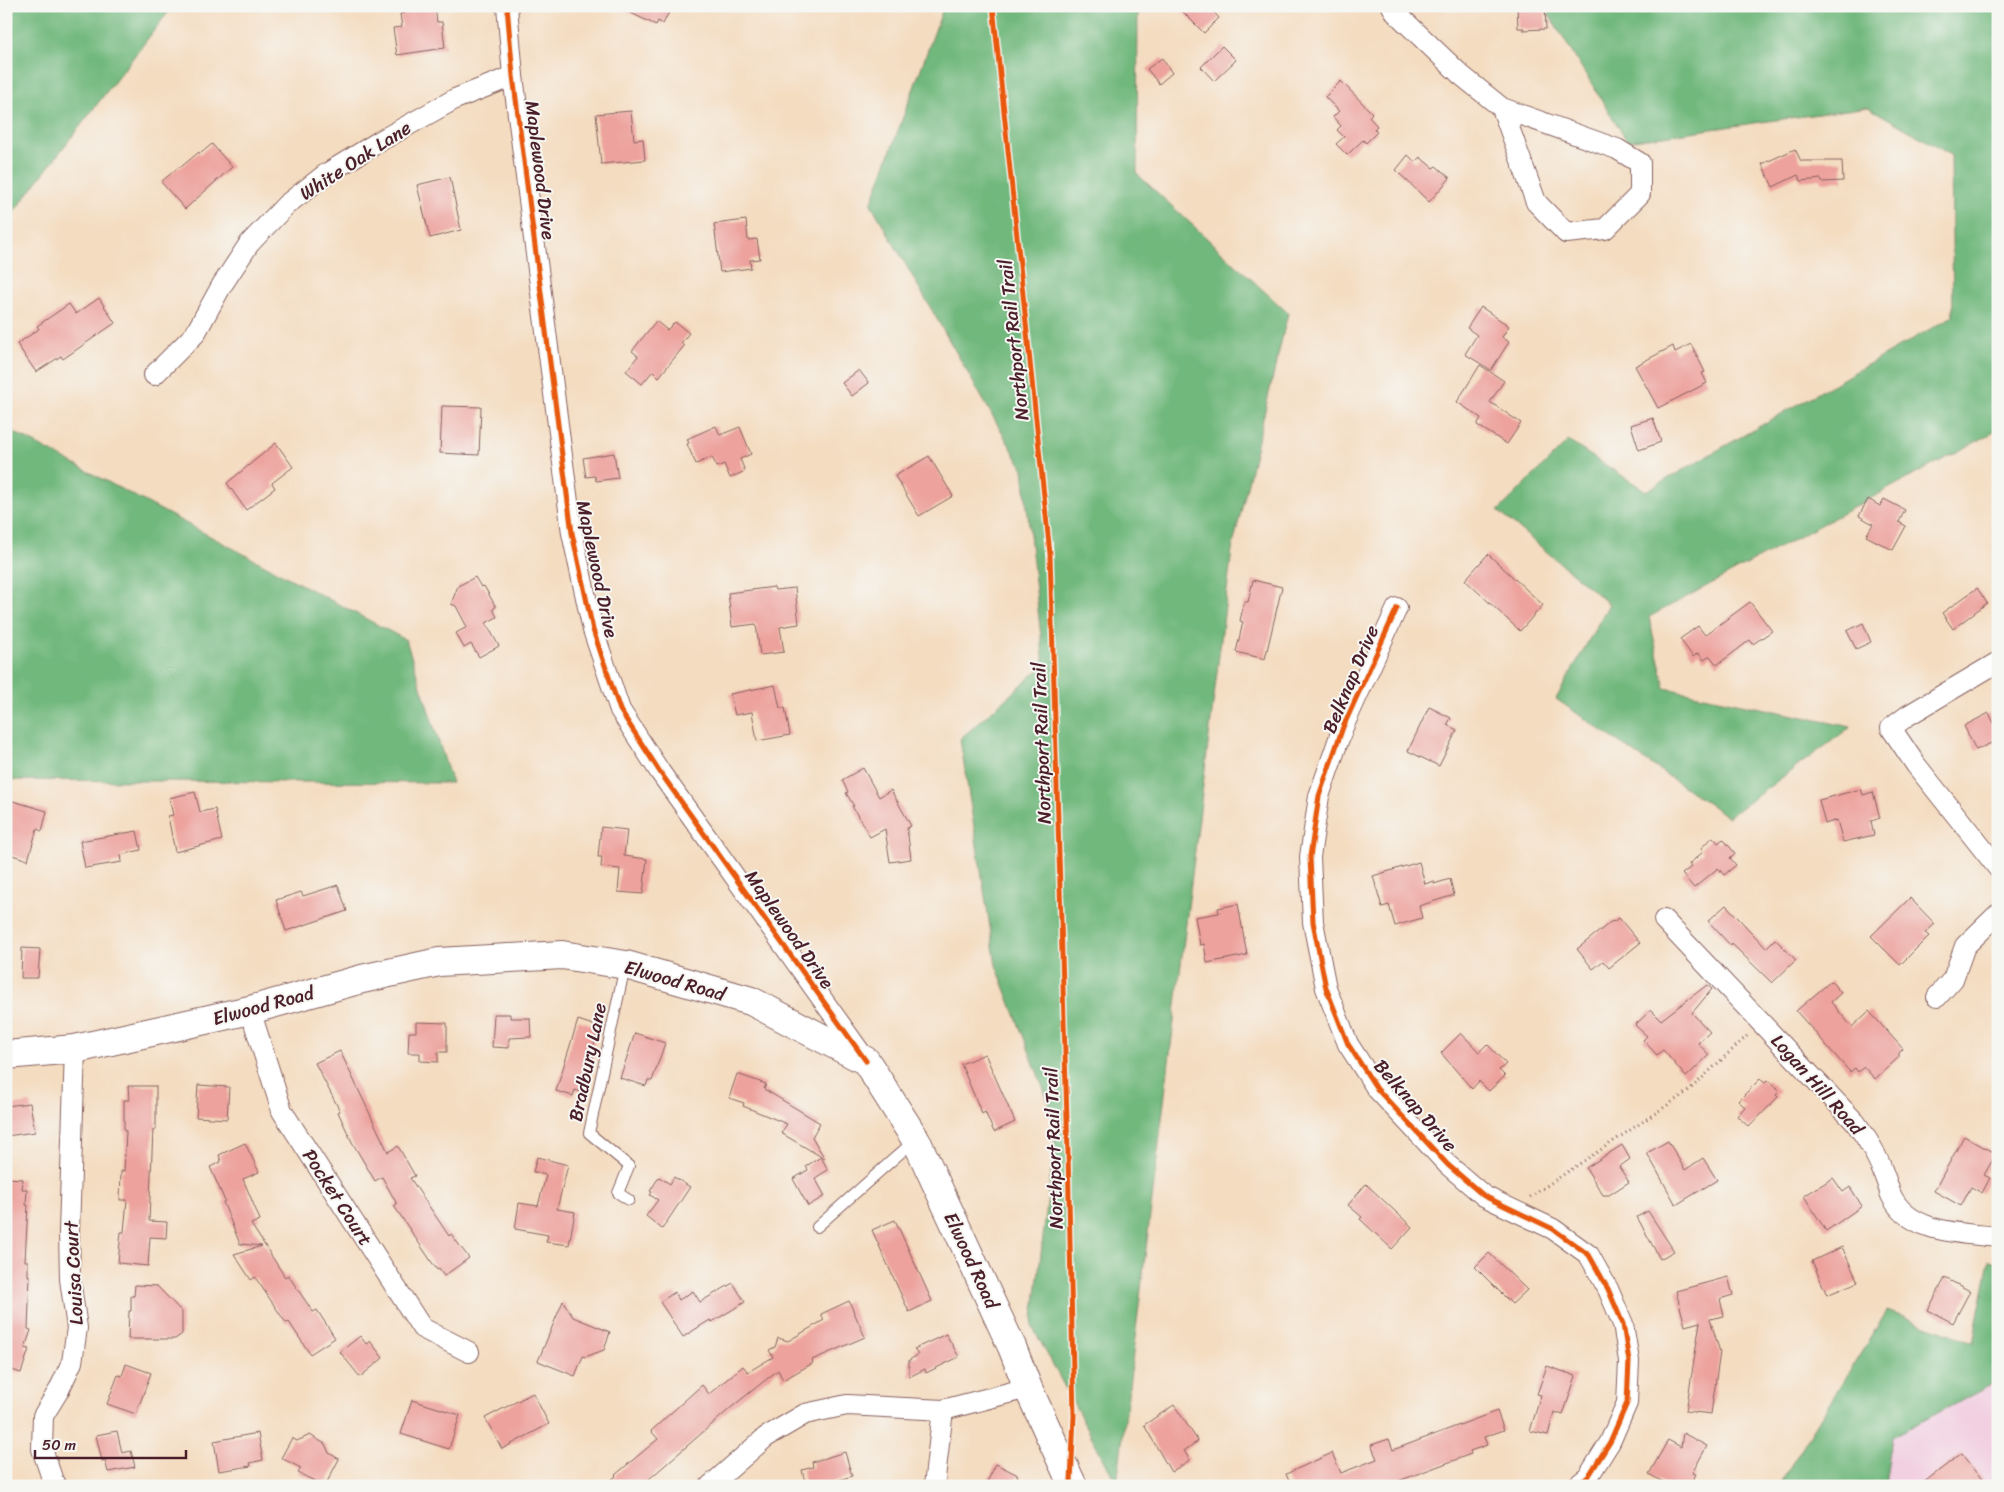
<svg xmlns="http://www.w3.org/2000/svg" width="2004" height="1492" viewBox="0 0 2004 1492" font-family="Sriracha,sans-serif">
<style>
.built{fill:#f2cfe1}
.forest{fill:#71b87d;stroke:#5e6c54}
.building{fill:#eda29d}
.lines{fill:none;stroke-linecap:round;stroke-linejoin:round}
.lane-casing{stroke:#86615f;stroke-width:12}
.street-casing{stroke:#86615f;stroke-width:22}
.secondary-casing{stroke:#86615f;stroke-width:30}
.path{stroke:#86615f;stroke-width:3;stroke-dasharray:1 4;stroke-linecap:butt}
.lane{stroke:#fff;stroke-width:10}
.street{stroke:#fff;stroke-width:20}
.secondary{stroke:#fff;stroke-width:28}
.cycleway-casing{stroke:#f6f6f2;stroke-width:8}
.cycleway{stroke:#e8590c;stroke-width:5}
.labels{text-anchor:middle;stroke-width:4;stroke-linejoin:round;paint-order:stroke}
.street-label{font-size:19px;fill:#4a1f2b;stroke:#f6f6f2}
</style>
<rect width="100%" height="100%" fill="#f6f6f2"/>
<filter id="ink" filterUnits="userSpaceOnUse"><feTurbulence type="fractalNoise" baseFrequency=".02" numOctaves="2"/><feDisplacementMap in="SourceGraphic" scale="10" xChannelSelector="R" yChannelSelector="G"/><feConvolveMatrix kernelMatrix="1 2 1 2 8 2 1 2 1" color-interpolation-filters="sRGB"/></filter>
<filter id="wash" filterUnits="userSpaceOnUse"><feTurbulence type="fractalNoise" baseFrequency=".0096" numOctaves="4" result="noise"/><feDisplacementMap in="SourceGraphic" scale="20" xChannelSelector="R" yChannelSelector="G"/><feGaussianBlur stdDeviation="1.12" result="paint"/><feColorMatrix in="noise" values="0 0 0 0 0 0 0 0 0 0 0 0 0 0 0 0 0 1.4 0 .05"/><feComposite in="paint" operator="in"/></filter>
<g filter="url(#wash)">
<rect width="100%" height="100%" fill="#f4dcc0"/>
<!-- built -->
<polygon class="built" points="1998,1361 1998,1486 1845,1486 1887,1433"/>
<!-- forest -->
<g class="forest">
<polygon points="6,6 173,6 6,222"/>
<polygon points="944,6 1138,6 1137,174 1288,313 1232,550 1117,1484 1032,1326 1057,1124 996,965 960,739 1044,665 1023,469 871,204"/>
<polygon points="1550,6 1998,6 1998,430 1649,617 1665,688 1851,727 1728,817 1556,699 1609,604 1498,511 1568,441 1646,491 1953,316 1951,155 1868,107 1627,141 1549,15"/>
<polygon points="6,428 406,640 452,783 6,780"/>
<polygon points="1989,1260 1998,1262 1998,1379 1991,1385 1892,1437 1885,1486 1778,1486 1887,1311 1973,1342"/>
</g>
<g id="blocks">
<!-- building -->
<g class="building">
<polygon points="405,6 435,6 437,22 442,22 445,48 397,55 393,28 402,27 400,14 405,13"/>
<polygon points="616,6 672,6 663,24 658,21 656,25"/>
<polygon points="1177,6 1208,6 1219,18 1204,33"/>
<polygon points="1517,6 1545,6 1546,29 1523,30 1524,28 1518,28"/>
<polygon points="1222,46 1236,60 1214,81 1201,67"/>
<polygon points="1162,58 1172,73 1159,84 1147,69"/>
<polygon points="1341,81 1372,113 1369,117 1377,126 1374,129 1377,132 1366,143 1363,140 1347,155 1336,144 1344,137 1337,130 1341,126 1333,117 1339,111 1325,97"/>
<polygon points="631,111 634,140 643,139 645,160 601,164 596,114"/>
<polygon points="212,144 232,167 185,209 161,182 180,166 181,167 199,152 200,154"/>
<polygon points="1795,149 1801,161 1842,161 1843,181 1822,182 1821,179 1801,181 1798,175 1773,187 1762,164"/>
<polygon points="1408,155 1415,162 1420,157 1433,168 1436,166 1450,178 1429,202 1396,170"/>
<polygon points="450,177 461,230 430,238 417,185"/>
<polygon points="746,220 748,240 757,239 760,259 750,260 751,268 720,272 714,224"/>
<polygon points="99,298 115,323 63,359 61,356 36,372 17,344 39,329 37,326 69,304 76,314"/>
<polygon points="1481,307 1509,326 1502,337 1509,342 1491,370 1465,354 1477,335 1467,328"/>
<polygon points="656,321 667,330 675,322 689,333 681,343 684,346 659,377 653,371 642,384 626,371 638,356 632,351"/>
<polygon points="1691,344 1705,372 1702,373 1707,383 1658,408 1635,366 1673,346 1675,352"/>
<polygon points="1480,365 1504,381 1490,402 1521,423 1507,444 1477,425 1481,418 1457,402"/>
<polygon points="859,370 869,383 852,396 842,383"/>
<polygon points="442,406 481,407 479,455 440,453"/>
<polygon points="1653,418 1661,442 1639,450 1631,425"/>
<polygon points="716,426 720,435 740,427 751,454 740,459 745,471 730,478 724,464 717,467 712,457 696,464 687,444 689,443 687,439"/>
<polygon points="276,443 293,467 272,483 275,488 246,510 227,483"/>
<polygon points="614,453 618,478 596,481 595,476 586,477 583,458"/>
<polygon points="929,456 953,496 919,516 895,476"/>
<polygon points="1868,499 1880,506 1884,499 1905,510 1899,522 1906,526 1893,550 1866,536 1873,524 1859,516"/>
<polygon points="1488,554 1543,605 1520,631 1465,580"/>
<polygon points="475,577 481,587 484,586 496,607 493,609 497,617 486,623 499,646 479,657 471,644 464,648 456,633 467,627 456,606 451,604 458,586"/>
<polygon points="1253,580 1282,587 1265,659 1236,652 1243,622 1240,621 1244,602 1248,602"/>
<polygon points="774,587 775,590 795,588 799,624 780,627 784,652 760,655 756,624 732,627 728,593"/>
<polygon points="1977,588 1987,603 1953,629 1942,613"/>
<polygon points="1750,602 1772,631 1753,644 1750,640 1717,665 1710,656 1704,660 1698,653 1693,657 1680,639 1698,626 1705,635"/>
<polygon points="1863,623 1871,642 1856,649 1847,631"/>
<polygon points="775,685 780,708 785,708 790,735 757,741 752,712 735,715 730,694"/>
<polygon points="1429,707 1451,718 1447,725 1457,730 1439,766 1408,751"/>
<polygon points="1989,713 1998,731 1998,740 1976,750 1964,726"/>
<polygon points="863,768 879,797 891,790 911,826 907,828 911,859 890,862 885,829 870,837 852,806 854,806 846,793 848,792 842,780"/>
<polygon points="1861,789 1863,795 1873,792 1880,818 1871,821 1874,835 1843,842 1837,820 1825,824 1819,800"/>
<polygon points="195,792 200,812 215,809 222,840 175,852 168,816 173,815 169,798"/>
<polygon points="6,799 47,811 42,831 37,829 28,860 6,853"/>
<polygon points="601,827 627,830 624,856 647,859 643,894 618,892 620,869 601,867 602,857 598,857"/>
<polygon points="137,831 141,850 121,855 122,862 85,868 80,841"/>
<polygon points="1713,837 1718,843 1723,839 1735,853 1730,858 1736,865 1724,875 1718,868 1694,888 1682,874 1691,867 1689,864 1703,852 1701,848"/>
<polygon points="1419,862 1425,884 1434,881 1434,884 1450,879 1454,895 1419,906 1422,918 1395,926 1389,905 1382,907 1373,876"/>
<polygon points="338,885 347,911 286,931 276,900 301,892 303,896"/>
<polygon points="1910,898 1935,924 1925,933 1929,936 1900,965 1871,936"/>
<polygon points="1238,904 1247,955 1207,963 1204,944 1200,945 1195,917 1219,913 1218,908"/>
<polygon points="1726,905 1766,948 1775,939 1796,960 1772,983 1732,944 1731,946 1708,921"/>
<polygon points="1619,918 1640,943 1609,968 1603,961 1593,969 1577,949 1612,921 1613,922"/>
<polygon points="22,948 40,949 38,978 21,978"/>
<polygon points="1831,981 1841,993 1831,1002 1852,1027 1869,1011 1903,1049 1899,1053 1899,1057 1875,1079 1864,1067 1858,1072 1855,1068 1850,1072 1796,1011"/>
<polygon points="1707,985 1712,989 1692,1013 1710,1032 1698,1043 1709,1055 1686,1077 1663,1050 1657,1055 1643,1040 1647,1036 1635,1025 1651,1010 1661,1020"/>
<polygon points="494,1014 510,1014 510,1018 530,1018 531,1037 509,1038 509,1048 492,1047"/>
<polygon points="578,1020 599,1027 591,1054 594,1055 582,1092 575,1090 573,1096 556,1091"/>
<polygon points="416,1022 447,1023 447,1052 438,1052 438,1062 420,1061 420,1053 408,1053 409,1032 416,1032"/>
<polygon points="635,1033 665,1043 652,1081 648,1080 646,1086 620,1078"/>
<polygon points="1461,1033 1479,1052 1487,1044 1506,1064 1499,1070 1505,1076 1489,1091 1479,1081 1472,1089 1441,1053"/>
<polygon points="340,1051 388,1152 398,1146 415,1176 410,1178 449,1236 451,1234 469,1258 444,1276 439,1269 437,1270 394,1206 397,1204 382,1177 375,1181 352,1142 338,1112 340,1111 315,1063"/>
<polygon points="985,1054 1015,1122 994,1132 985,1112 982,1114 961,1064"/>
<polygon points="737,1074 766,1084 764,1089 820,1123 812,1137 825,1159 781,1133 787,1124 743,1106 744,1103 729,1098"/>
<polygon points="1760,1079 1765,1083 1768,1080 1780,1091 1776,1095 1778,1097 1749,1127 1737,1116 1745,1107 1738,1101"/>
<polygon points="198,1085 229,1087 227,1119 196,1117"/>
<polygon points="128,1086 156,1086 156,1130 153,1130 149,1221 167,1222 166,1238 150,1237 148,1266 118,1263 121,1232 124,1232 127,1200 120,1200 121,1171 124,1171 126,1131 124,1131 124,1100 129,1100"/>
<polygon points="30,1103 35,1132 6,1136 6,1106"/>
<polygon points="1964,1136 1996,1154 1984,1175 1990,1178 1982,1193 1971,1187 1961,1206 1934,1191"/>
<polygon points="1668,1141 1685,1170 1703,1158 1717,1180 1676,1205 1647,1153"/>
<polygon points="245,1143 259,1172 243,1179 260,1220 251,1224 285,1277 288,1275 313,1312 317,1310 335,1338 310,1354 289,1322 286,1323 255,1277 251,1280 234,1254 262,1246 240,1244 223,1202 225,1201 210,1167 221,1162 219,1155"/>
<polygon points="1622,1145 1630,1159 1619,1167 1629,1182 1609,1195 1603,1195 1586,1168"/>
<polygon points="537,1157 568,1165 557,1209 575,1212 569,1245 546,1242 548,1235 515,1229 519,1203 538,1206 546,1175 533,1172"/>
<polygon points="821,1157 828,1170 815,1178 825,1196 808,1206 793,1179 808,1170 806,1166"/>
<polygon points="659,1177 670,1184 674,1177 690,1187 662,1229 646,1216 658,1200 650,1195 652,1192 650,1191"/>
<polygon points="6,1178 23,1179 22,1189 27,1189 26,1205 28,1205 25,1261 28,1261 28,1276 30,1276 28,1329 31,1330 25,1348 29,1349 21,1373 6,1368"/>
<polygon points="1833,1178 1843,1192 1850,1187 1862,1206 1826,1231 1804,1196"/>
<polygon points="1366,1184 1412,1227 1392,1249 1360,1219 1362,1217 1348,1205"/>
<polygon points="1648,1211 1674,1251 1660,1259 1637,1217"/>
<polygon points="895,1220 932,1301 909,1312 872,1230"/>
<polygon points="1842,1247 1858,1282 1827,1295 1812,1261"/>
<polygon points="1489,1253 1527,1290 1512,1304 1475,1267"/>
<polygon points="1728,1277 1733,1295 1720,1299 1724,1316 1710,1319 1720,1352 1711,1414 1686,1411 1700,1322 1685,1326 1676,1291"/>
<polygon points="1945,1278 1970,1291 1953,1323 1928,1310"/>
<polygon points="733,1283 745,1302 712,1322 710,1320 683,1337 660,1302 675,1292 679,1300 693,1291 700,1302"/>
<polygon points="135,1285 157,1286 182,1312 182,1334 175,1339 128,1339 129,1311 131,1311 131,1296 134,1296"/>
<polygon points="563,1301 573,1317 610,1332 604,1350 585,1357 583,1356 575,1376 538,1361"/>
<polygon points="849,1301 865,1337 812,1360 813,1363 783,1380 778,1370 733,1406 641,1486 604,1486 616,1476 615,1475 658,1439 651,1431 702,1385 709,1394 743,1366 748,1372 773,1357 769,1350 775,1347 778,1338 788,1341 824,1320 821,1314"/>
<polygon points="946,1334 959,1357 926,1373 925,1369 909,1377 909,1360 918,1355 914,1349"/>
<polygon points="360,1336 366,1344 370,1341 383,1358 360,1377 340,1352"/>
<polygon points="126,1364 151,1373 136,1414 107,1404 118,1375 122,1376"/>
<polygon points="1547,1366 1576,1376 1563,1415 1554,1412 1548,1435 1530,1431 1541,1395 1537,1394"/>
<polygon points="533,1393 549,1424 502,1449 485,1418"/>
<polygon points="412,1400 460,1415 449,1449 401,1434"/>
<polygon points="1174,1405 1198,1441 1184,1451 1190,1460 1171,1472 1144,1425"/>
<polygon points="1497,1411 1504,1430 1484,1437 1487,1445 1470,1451 1471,1454 1385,1486 1291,1486 1286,1474 1332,1453 1341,1473 1377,1459 1371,1445 1389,1439 1393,1450"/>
<polygon points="117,1431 122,1453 131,1451 135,1467 108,1472 105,1460 102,1461 96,1435"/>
<polygon points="258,1433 263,1460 250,1463 251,1466 219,1471 214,1441"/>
<polygon points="1683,1433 1707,1446 1692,1473 1696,1474 1690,1486 1670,1486 1649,1474 1668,1440 1681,1447"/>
<polygon points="310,1435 325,1444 329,1453 339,1459 325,1486 298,1473 301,1468 281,1458 292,1438 297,1441"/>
<polygon points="845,1452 852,1476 819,1486 806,1486 802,1470 813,1467 812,1462"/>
<polygon points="1962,1453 1987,1486 1919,1486"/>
<polygon points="996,1464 1018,1475 1013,1486 985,1486"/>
</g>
</g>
</g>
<g filter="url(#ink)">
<use href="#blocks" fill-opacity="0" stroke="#86615f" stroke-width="1"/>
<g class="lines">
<!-- lane casing -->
<g class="lane-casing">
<g id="lane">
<polyline points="625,966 589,1133 629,1166 618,1193 629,1200"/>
<polyline points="817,1227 915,1140"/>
</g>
</g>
<!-- street casing -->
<g class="street-casing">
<g id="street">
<polyline points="507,6 513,76 572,533 593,630 620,710 660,772 865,1059"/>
<polyline points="1392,6 1396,13 1461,75 1502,108 1617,149 1640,163 1640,194 1605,229 1566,233 1536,202 1502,108"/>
<polyline points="154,375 195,334 222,285 249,244 286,205 326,174 380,141 455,99 513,76"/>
<polyline points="1397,608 1343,727 1319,796 1310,857 1313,922 1326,988 1348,1044 1377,1089 1448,1165 1484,1196 1553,1229 1589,1255 1608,1289 1623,1324 1629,1361 1627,1403 1610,1442 1588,1477 1577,1486"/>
<polyline points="1998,662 1907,716 1891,728 1916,765 1998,868"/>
<path d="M1664,920l191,202c14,18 24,37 31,58 2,5 3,10 5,15 18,39 71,38 107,42"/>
<polyline points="1937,997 1953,979 1965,946 1998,914"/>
<polyline points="250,1010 282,1111 422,1328 469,1352"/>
<polyline points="56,1486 53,1481 42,1449 43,1416 59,1390 72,1362 77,1328 70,1279 69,1232 75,1049"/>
<polyline points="710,1486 766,1437 805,1414 847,1405 943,1410 1028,1388"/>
<polyline points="934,1486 943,1410"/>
</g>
</g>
<!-- secondary casing -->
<g class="secondary-casing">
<polyline id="secondary" points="6,1055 75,1049 250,1010 362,979 439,962 562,955 626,965 751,1001 866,1061 916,1140 1012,1347 1028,1388 1073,1486"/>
</g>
<!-- path -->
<polyline class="path" points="1530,1197 1687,1092 1747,1036"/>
<!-- lane -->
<use href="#lane" class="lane"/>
<!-- street -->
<use href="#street" class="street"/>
<!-- secondary -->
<use href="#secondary" class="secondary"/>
<!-- cycleway casing -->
<g class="cycleway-casing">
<g id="cycleway">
<polyline points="507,6 513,76 572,533 593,630 620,710 660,772 866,1061"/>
<polyline points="993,6 1050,554 1068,1153 1074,1416 1071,1482"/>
<polyline points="1397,608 1343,727 1319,796 1310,857 1313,922 1326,988 1348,1044 1377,1089 1448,1165 1484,1196 1553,1229 1589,1255 1608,1289 1623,1324 1629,1361 1627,1403 1610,1442 1588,1477 1577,1486"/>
</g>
</g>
<!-- cycleway -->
<use href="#cycleway" class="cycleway"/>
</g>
</g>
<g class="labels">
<!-- street labels -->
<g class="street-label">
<text transform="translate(355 160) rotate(-33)" y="7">White Oak Lane</text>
<text transform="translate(541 170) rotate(83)" y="7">Maplewood Drive</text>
<text transform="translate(1013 340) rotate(-96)" y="7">Northport Rail Trail</text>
<text transform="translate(598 569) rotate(78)" y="7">Maplewood Drive</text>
<text transform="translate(1350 679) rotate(-67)" y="7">Belknap Drive</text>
<text transform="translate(1041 743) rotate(-92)" y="7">Northport Rail Trail</text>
<text transform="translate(790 929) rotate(55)" y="7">Maplewood Drive</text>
<text transform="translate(675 980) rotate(16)" y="7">Elwood Road</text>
<text transform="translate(263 1005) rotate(-15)" y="7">Elwood Road</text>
<text transform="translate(587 1062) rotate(-78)" y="7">Bradbury Lane</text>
<text transform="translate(1818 1084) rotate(48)" y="7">Logan Hill Road</text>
<text transform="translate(1416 1105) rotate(49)" y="7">Belknap Drive</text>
<text transform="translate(1053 1148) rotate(-92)" y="7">Northport Rail Trail</text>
<text transform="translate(338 1197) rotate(57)" y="7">Pocket Court</text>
<text transform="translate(972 1260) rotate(65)" y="7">Elwood Road</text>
<text transform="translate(73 1273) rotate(-93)" y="7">Louisa Court</text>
</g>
</g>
<!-- margin -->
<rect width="2004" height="1492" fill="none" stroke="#f6f6f2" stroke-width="25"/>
<!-- scale -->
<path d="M35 1450v8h151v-8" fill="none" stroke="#4a1f2b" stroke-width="2.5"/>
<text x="42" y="1450" font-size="15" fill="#4a1f2b" stroke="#f6f6f2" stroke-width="4" paint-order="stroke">50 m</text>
</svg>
